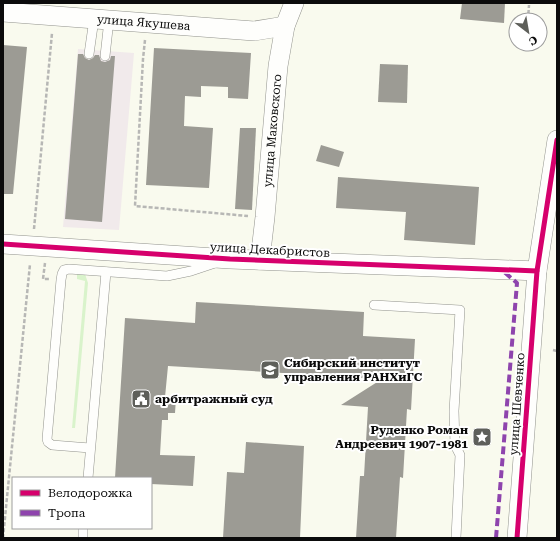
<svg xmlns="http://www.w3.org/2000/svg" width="560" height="541" viewBox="0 0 560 541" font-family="'Roboto Serif',serif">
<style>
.industrial{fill:#f1eaeb}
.green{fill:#d9f3cb}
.building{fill:#9c9b94}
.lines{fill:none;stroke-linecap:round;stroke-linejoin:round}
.service-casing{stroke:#92938d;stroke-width:10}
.minor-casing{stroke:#92938d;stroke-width:20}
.path{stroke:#b7b7b5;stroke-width:2.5;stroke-dasharray:4 2;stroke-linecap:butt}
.service{stroke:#fefefc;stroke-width:9}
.minor{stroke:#fefefc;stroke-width:19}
.quiet{stroke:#8e44ad;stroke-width:4;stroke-dasharray:8 4;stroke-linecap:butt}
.cycleway-casing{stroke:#fff;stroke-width:8}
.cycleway{stroke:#d6006c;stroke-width:5}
.labels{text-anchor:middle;stroke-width:4;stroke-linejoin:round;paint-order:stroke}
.street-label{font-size:12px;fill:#0b0b0b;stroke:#fff}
.poi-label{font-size:12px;font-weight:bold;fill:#0b0b0b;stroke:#fff;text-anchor:start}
</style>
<rect width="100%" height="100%" fill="#f9faee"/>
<!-- industrial -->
<polygon class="industrial" points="78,49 134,53 119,230 63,227"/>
<!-- green -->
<polygon class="green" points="77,274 85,274 88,283 75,428 72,428 85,281 77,279"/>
<!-- building -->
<g class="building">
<polygon points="462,3 505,3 504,23 460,19"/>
<polygon points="3,45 27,47 13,194 3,194"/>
<polygon points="154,48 251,53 248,99 228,98 228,87 201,86 201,97 185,96 184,126 213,128 209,188 146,185"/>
<polygon points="78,54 83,54 85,58 89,60 93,58 95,55 99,55 101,61 105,62 110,60 111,56 115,56 102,222 65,219"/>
<polygon points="380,64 408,65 407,103 378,102"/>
<polygon points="240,128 256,128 252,210 235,209"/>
<polygon points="321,145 344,152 339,167 316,161"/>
<polygon points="338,177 479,187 475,245 404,240 406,212 336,208"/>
<polygon points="196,302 364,312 363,336 415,339 411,410 407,409 403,478 400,477 396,538 356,538 360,476 364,476 368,407 341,405 382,379 168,366 165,397 176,398 175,413 168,413 168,420 162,420 160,455 195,456 193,486 151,484 151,478 115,478 125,318 195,323"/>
<polygon points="246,442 304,446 300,538 223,538 227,472 244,473"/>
</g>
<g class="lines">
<!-- service casing -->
<g class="service-casing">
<g id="service">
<polyline points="89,54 94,19"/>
<polyline points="105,56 109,20"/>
<polyline points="374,305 460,310 454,411 455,445 460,455 456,538"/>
<polyline points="90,448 52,445 48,442 47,439 61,280 62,274 64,270 69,269 167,276 191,271 215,263"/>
<polyline points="88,478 106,272"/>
<polyline points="83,538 83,528"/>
</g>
</g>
<!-- minor casing -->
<g class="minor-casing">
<g id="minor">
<path id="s1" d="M3,12l251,19 31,-5"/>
<polyline points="3,244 230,259 537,271"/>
<path id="s2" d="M260,260l5,-43 13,-151 7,-40 9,-23"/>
<polyline points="517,538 537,271 557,140"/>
</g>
</g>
<!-- path -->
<g class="path">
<polyline points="528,20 529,5"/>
<polyline points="145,40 143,59 135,206 248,216"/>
<polyline points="34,229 52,33"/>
<polyline points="45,263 43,279 49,279"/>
<polyline points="553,350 557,351"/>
<polyline points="3,538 30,264"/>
</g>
<!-- service -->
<use href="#service" class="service"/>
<!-- minor -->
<use href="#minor" class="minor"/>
<!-- quiet -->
<polyline class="quiet" points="496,538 517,283 502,270"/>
<!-- cycleway casing -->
<g class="cycleway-casing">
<g id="cycleway">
<polyline points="3,244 230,259 537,271"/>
<polyline points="517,538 537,271 557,140"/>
</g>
</g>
<!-- cycleway -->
<use href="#cycleway" class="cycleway"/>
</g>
<!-- icons -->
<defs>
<g id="university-square" transform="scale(1)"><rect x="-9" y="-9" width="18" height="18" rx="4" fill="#5e5f5a" stroke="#fff"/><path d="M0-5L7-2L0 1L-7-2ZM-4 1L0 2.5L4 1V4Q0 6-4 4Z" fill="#fff"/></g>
<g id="civic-square" transform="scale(1)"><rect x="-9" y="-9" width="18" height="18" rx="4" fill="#5e5f5a" stroke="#fff"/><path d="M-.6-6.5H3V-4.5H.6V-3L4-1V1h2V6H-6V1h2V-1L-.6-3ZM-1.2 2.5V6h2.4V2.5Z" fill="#fff"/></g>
<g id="sight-square" transform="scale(1)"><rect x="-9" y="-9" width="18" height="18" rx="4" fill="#5e5f5a" stroke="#fff"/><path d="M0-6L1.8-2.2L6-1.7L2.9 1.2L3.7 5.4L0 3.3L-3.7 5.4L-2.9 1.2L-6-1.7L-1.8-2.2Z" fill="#fff"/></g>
</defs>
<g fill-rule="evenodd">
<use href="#university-square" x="270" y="370"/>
<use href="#civic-square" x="141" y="399"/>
<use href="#sight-square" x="482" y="437"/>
</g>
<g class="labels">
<!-- street labels -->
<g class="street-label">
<text dy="4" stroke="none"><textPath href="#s1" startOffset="141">улица Якушева</textPath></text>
<text dy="4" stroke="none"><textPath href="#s2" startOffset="130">улица Маковского</textPath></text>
<text transform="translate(270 250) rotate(3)" y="4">улица Декабристов</text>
<text transform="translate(517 404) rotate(-86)" y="4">улица Шевченко</text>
</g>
<!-- poi labels -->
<g class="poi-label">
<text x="284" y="367">Сибирский институт<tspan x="284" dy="14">управления РАНХиГС</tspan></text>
<text x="155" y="403">арбитражный суд</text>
<text x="468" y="434" text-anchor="end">Руденко Роман<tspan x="468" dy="14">Андреевич 1907-1981</tspan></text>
</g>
</g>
<!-- border -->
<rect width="560" height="541" fill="none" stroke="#0b0b0b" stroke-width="8"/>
<!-- legend -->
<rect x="12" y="477" width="140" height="52" fill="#ffffff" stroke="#9d9d9d"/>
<rect x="20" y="490" width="20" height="6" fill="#d6006c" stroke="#9d9d9d"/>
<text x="48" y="497" font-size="12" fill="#0b0b0b">Велодорожка</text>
<rect x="20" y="510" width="20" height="6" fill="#8e44ad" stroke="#9d9d9d"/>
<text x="48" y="517" font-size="12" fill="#0b0b0b">Тропа</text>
<!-- north arrow -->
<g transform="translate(528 32) rotate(149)"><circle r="19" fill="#ffffff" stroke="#9d9d9d"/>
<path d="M0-3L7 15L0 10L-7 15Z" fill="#5e5f5a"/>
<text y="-6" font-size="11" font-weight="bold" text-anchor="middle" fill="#0b0b0b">С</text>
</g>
</svg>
